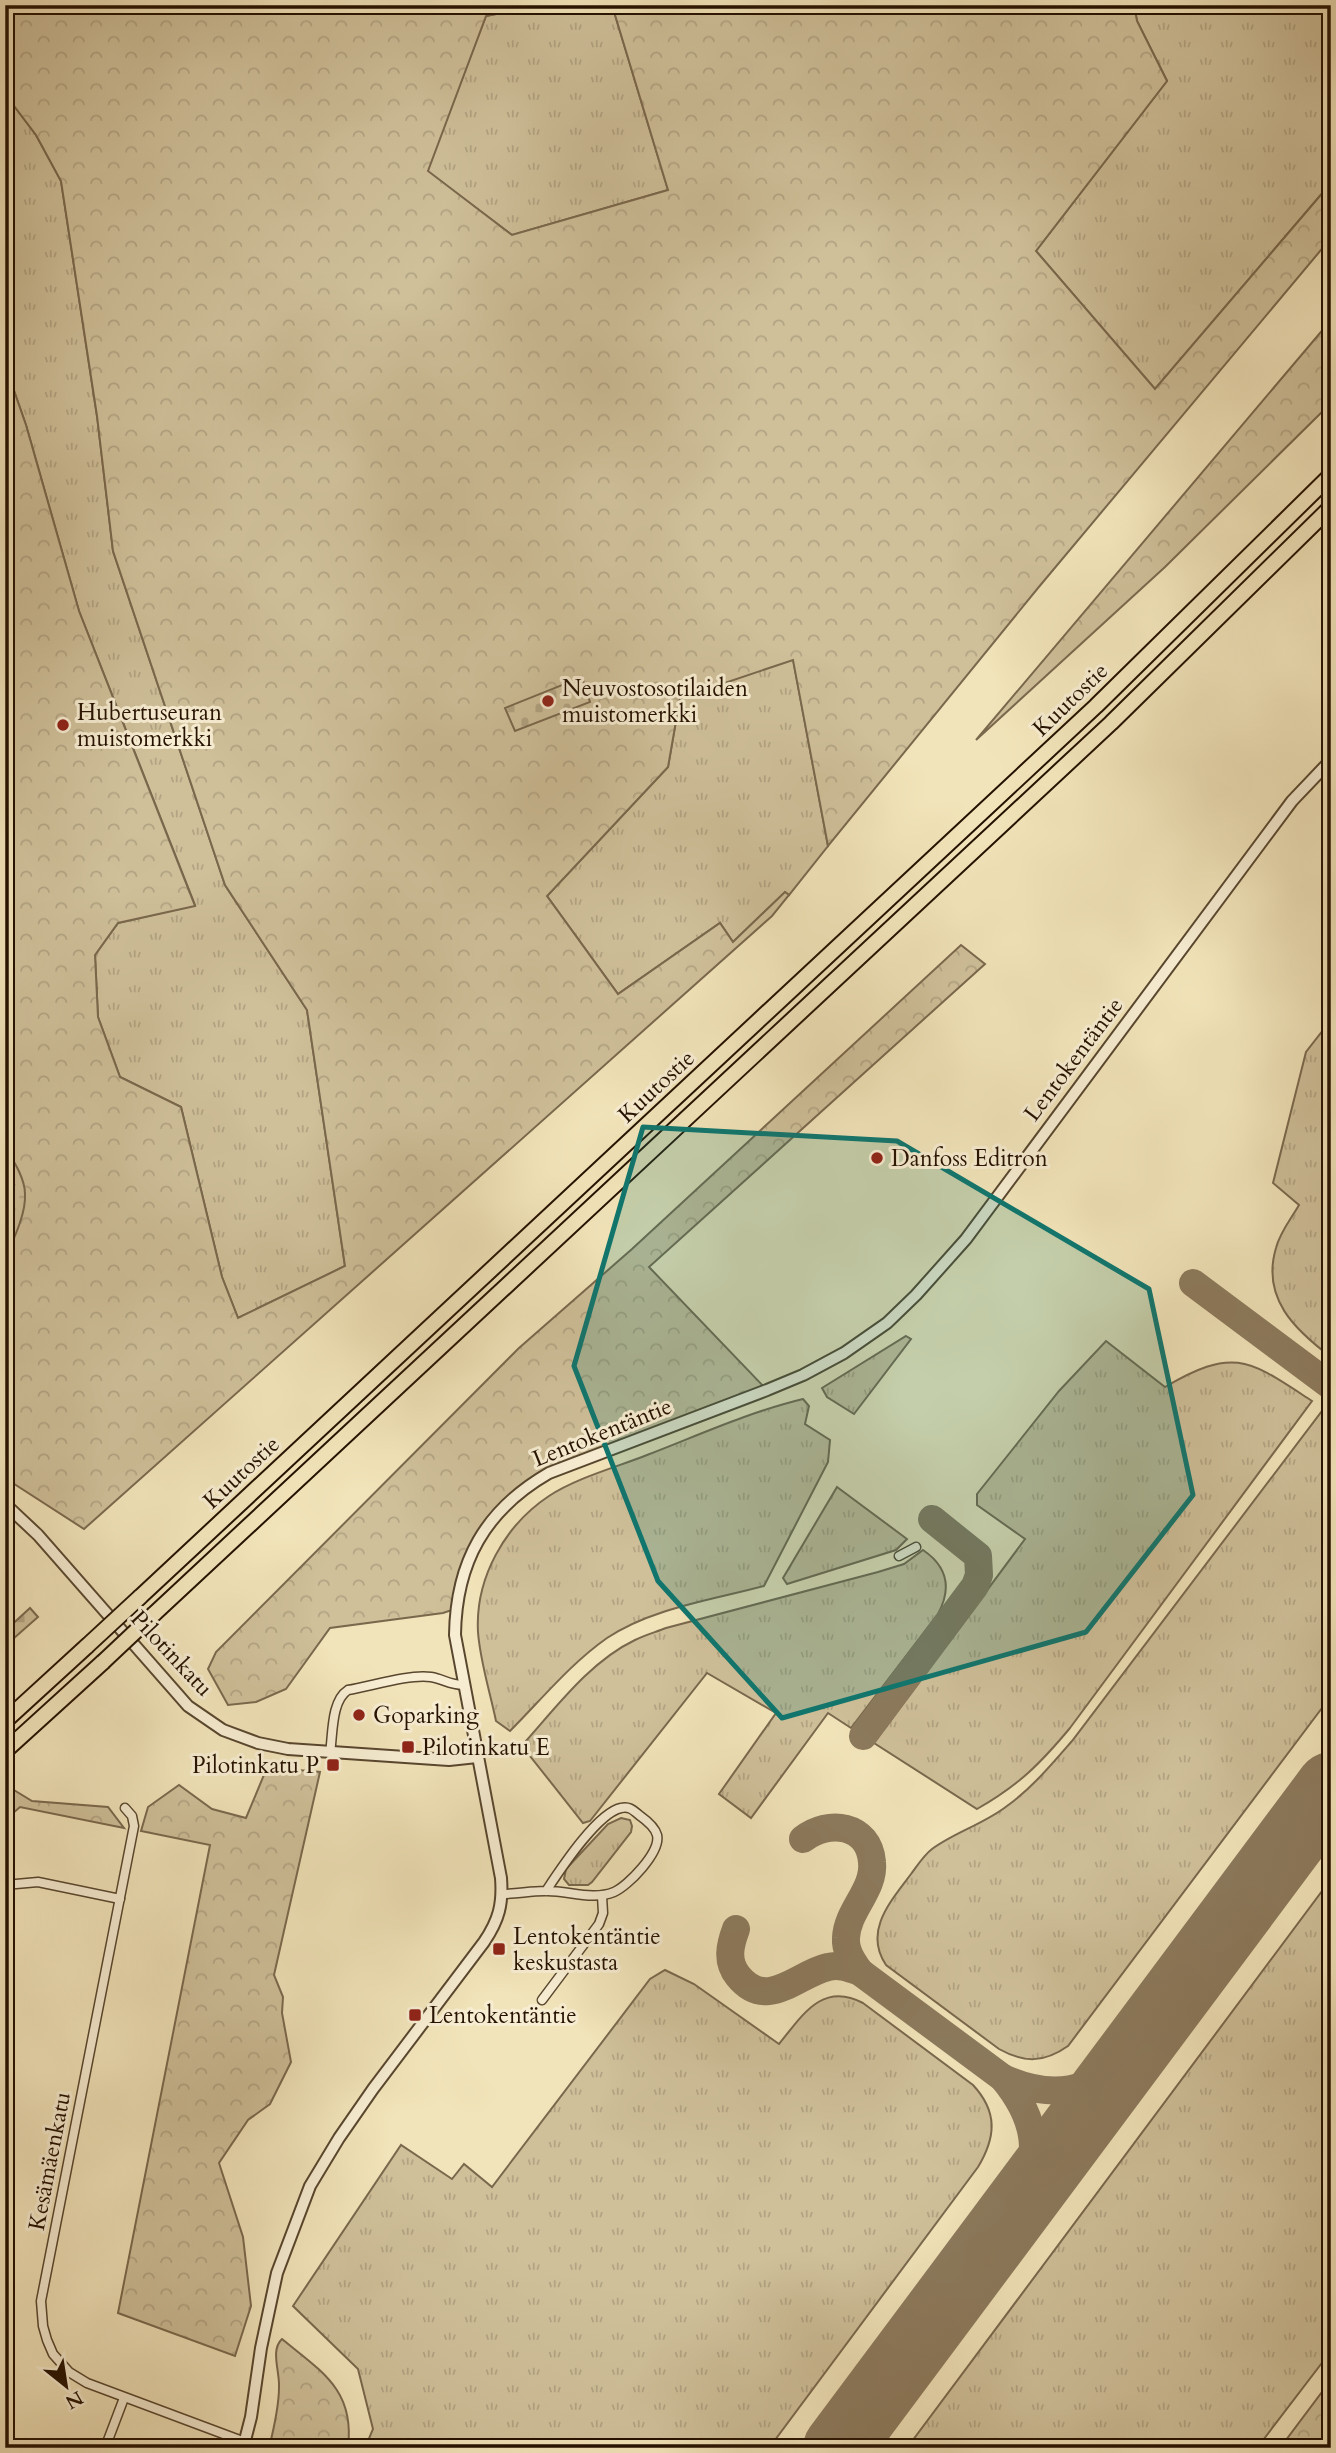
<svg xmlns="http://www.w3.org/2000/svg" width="1336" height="2453" viewBox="0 0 1336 2453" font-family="Cardo,serif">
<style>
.grass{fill:url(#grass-tufts);stroke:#7a684d;stroke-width:2}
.forest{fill:url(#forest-crowns);stroke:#7a684d;stroke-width:2}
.wetland{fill:url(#wetland-marsh);stroke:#7a684d;stroke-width:2}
.cemetery{fill:url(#cemetery-stones);stroke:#7a684d;stroke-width:2}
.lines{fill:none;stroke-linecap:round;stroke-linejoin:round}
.taxiway{stroke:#8c7a5d;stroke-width:28}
.runway{stroke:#8c7a5d;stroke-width:70}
.minor-casing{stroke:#58462e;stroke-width:11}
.tertiary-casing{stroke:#58462e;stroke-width:14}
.trunk-casing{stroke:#251100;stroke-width:18}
.minor{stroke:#f7edd2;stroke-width:8}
.tertiary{stroke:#f7edd2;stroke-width:10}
.trunk{stroke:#f2e4ba;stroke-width:14}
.trunk-bridge-casing{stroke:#251100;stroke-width:18;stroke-linecap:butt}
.trunk-bridge{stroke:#f2e4ba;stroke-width:14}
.marked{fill:#0f766e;fill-opacity:0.2;stroke:#0f766e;stroke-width:5;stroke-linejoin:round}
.poi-dot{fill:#8f2418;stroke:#f7edd2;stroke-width:2.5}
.labels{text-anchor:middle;stroke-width:6;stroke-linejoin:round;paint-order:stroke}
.poi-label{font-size:23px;fill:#251100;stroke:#f7edd2;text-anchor:start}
.street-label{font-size:23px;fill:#251100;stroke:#f7edd2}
</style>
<defs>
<pattern id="grass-tufts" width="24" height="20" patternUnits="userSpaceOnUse" patternTransform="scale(1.75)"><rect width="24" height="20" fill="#cfc09a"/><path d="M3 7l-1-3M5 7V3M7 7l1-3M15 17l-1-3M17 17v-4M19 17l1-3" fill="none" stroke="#b2a483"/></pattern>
<pattern id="forest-crowns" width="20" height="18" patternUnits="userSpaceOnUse" patternTransform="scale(1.75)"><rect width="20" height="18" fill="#cfc09a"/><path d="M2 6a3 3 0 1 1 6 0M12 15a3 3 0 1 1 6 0" fill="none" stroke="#b2a483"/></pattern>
<pattern id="wetland-marsh" width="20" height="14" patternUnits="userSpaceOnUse" patternTransform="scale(1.75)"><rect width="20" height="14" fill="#cfc09a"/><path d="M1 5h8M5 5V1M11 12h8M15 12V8" fill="none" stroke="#b2a483"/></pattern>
<pattern id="cemetery-stones" width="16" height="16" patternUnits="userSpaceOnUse" patternTransform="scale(1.75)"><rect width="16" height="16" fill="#cfc09a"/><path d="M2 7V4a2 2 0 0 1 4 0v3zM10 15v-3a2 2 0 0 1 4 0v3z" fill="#b2a483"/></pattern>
</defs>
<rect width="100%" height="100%" fill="#f2e4ba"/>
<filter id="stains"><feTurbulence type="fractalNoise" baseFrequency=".00286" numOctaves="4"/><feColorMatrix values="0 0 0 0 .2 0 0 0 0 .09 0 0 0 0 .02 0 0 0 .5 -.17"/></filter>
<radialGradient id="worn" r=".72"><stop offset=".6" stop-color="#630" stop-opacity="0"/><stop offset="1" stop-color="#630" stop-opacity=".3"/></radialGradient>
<!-- grass -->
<g class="grass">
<polygon points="540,5 612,5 668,190 512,235 427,171 486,16"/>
<polygon points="1134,5 1331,5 1331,183 1155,389 1036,251 1167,81 1137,21"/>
<polygon points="5,94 36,135 61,181 97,416 113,551 225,885 307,1010 345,1266 238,1318 222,1277 181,1107 120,1077 98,1017 95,955 118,923 195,905 79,611 26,425 5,365"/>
<polygon points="793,659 828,846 789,895 785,892 733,942 720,923 618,994 547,896 668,767 680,698"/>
<path d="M1331,1020v337c-36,-27 -70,-59 -55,-109 4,-16 15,-29 23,-43l-26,-22 33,-131z"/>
<polygon points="906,1336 911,1339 854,1414 827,1397 822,1388"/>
<path d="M1106,1341l59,46c70,-41 84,-27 147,14l-242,327c-30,36 -51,57 -93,81l-103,-66 151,-204 -48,-34v-11l82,-103z"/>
<path d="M803,1399l6,7 -4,18 25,16 -2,22 -64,124c-52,14 -112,22 -157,52 -37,26 -66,62 -97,93l-14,-10c-6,-29 -16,-60 -18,-89 -3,-54 27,-107 71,-136 27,-18 68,-29 98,-41 52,-20 102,-43 156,-56z"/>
<path d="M1325,1407l6,5v284l-263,350c-24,17 -44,17 -69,3l-113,-84c-23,-34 5,-64 25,-91 6,-8 13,-19 21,-25 23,-17 52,-25 75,-43 25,-18 45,-42 65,-65z"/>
<polygon points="837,1487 907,1539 896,1550 787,1584 783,1578"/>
<path d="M923,1550c25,17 29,38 15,64l-87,114 -23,-15 -77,105 -32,-24 57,-81 -69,-40 -117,148 -7,2 -53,-67 -4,-15c32,-36 65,-80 109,-101 10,-5 21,-8 31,-12l212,-56 26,-8z"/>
<polygon points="621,1818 630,1820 632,1826 631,1832 592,1882 588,1885 569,1885 564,1879 566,1869 608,1824"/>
<polygon points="1331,1879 1331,2351 1257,2448 907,2448"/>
<path d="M665,1970l29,14 85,60c23,-28 43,-63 84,-41l110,82c25,27 23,52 5,82l-209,281h-404l8,-19 -15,-60 -65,-63 108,-161 51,34 12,-15 28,23 158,-208z"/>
</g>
<!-- forest -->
<g class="forest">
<polygon points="5,5 540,5 486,16 428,171 512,235 668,190 612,5 1134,5 1137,21 1167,81 1036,251 1155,389 1331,183 1331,238 1038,588 828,846 793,660 680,698 668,767 547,896 618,994 720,923 733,942 785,892 789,895 772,916 84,1529 5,1478 5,636 14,632 5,601 5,365 26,425 79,611 195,906 118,923 95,955 98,1017 120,1077 181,1107 222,1277 238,1318 345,1266 307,1010 225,885 113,551 97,416 61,181 36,135 5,94"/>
<polygon points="1331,320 1331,403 1165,567 976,740"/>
<polygon points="961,945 985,964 649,1267 767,1390 549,1473 488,1523 455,1609 443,1613 330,1628 286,1689 256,1702 228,1705 208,1669 216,1652 519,1348 632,1249"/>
<polygon points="286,1769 320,1772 274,1975 283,1997 282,2013 291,2062 270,2104 248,2120 219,2163 243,2237 251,2306 235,2356 118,2313 210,1845 141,1831 148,1807 179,1785 212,1809 246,1818 266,1770"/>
<polygon points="9,1787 32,1801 108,1807 124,1828 20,1807 5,1820 5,1790"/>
<path d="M282,2339c40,33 73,51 66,109h-79c5,-20 10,-41 10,-61 1,-15 -9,-37 3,-48z"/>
<polygon points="1331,2380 1331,2448 1280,2448"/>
</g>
<!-- wetland -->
<path class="wetland" d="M5,1147c8,13 20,31 20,47 1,21 -12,46 -20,65z"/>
<!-- cemetery -->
<g class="cemetery">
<polygon points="582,677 590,702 515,731 505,708"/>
<polygon points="30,1608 38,1617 5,1646 5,1631"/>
</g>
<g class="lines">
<!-- taxiway -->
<g class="taxiway">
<polyline points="1193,1283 1331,1386"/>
<polyline points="863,1736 975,1586 979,1575 978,1556 932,1519"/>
<path d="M803,1839c25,-20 66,-15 69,23 3,28 -25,48 -26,76 -1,13 7,24 14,34"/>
<path d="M736,1929c-6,16 -10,32 2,47 29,36 59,-2 90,-9 11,-3 21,1 32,5l143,106"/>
<path d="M1021,2203c20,-49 16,-84 -18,-125 48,22 88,15 126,-21"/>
</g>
<!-- runway -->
<polyline class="runway" points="838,2448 1331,1787"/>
<!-- minor casing -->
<g class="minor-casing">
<g id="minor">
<polyline points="899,1556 916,1547"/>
<path d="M330,1753c3,-19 1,-52 18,-63 24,-4 60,-16 83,-13 12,2 19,8 32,8"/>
<polyline points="125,1808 132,1816 134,1826 41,2301 43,2326 47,2340 53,2354 69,2372 87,2383 245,2442"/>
<polyline points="5,1885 38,1882 120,1899"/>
<path d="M502,1894c15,0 28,-3 43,-3 22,-1 47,10 69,1 14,-6 47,-40 43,-57 -2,-8 -11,-15 -18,-20 -6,-5 -10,-9 -18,-7 -24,5 -61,62 -75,83"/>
<polyline points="542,2000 599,1924 603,1913 602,1896"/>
<polyline points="105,2448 124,2398"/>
</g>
</g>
<!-- tertiary casing -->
<g class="tertiary-casing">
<g id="tertiary">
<polyline points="5,1504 38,1535 188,1706 223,1730 258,1743 288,1749 449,1760 477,1757"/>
<path d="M243,2448l8,-31 10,-69 16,-75 33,-87 29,-48 34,-49 111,-147c15,-22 19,-38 17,-64l-46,-243c1,-73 30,-125 94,-162l218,-83 36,-15 41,-22 43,-30 29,-28 50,-56 326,-438 39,-41"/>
</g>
</g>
<!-- trunk casing -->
<g class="trunk-casing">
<g id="trunk">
<polyline points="140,1597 1096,706 1331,475"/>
<polyline points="154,1614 1111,723 1331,507"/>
<polyline points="5,1721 87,1646"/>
<polyline points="5,1751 103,1662"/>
</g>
</g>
<!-- minor -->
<use href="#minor" class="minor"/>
<!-- tertiary -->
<use href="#tertiary" class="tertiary"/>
<!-- trunk -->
<use href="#trunk" class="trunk"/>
<!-- trunk-bridge casing -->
<g class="trunk-bridge-casing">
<g id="trunk-bridge">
<polyline points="87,1646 140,1597"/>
<polyline points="103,1662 154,1614"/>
</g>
</g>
<!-- trunk-bridge -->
<use href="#trunk-bridge" class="trunk-bridge"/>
</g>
<!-- marked area -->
<path class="marked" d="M643,1127l254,14 252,148 44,206 -107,137 -304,86 -124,-137 -84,-215z"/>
<!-- markers -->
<g class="poi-dot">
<circle cx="548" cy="701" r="7"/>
<circle cx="63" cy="725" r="7"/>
<circle cx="877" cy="1158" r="7"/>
<circle cx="359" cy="1715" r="7"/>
<rect x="401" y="1740" width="14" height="14" rx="3.5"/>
<rect x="326" y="1758" width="14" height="14" rx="3.5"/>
<rect x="492" y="1942" width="14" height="14" rx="3.5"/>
<rect x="408" y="2008" width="14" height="14" rx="3.5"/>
</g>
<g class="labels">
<!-- poi labels -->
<g class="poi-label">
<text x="562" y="696">Neuvostosotilaiden<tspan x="562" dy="26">muistomerkki</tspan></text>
<text x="77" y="720">Hubertuseuran<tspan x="77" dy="26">muistomerkki</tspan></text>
<text x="891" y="1166">Danfoss Editron</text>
<text x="373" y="1723">Goparking</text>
<text x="422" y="1755">Pilotinkatu E</text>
<text x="319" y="1773" text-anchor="end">Pilotinkatu P</text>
<text x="513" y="1944">Lentokentäntie<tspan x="513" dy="26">keskustasta</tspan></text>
<text x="429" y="2023">Lentokentäntie</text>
</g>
<!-- street labels -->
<g class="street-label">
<text transform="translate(1070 699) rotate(-44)" y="8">Kuutostie</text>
<text transform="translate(1073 1059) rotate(-53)" y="8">Lentokentäntie</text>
<text transform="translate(656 1086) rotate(-43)" y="8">Kuutostie</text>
<text transform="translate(602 1432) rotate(-22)" y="8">Lentokentäntie</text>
<text transform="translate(241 1472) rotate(-43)" y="8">Kuutostie</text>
<text transform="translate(172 1653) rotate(47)" y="8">Pilotinkatu</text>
<text transform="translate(49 2161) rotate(-79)" y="8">Kesämäenkatu</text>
</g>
</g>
<!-- margin -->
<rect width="1336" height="2453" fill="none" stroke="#f2e4ba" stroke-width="28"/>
<rect x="7" y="7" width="1322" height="2439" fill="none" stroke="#251100" stroke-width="3.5"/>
<rect x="14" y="14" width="1308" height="2425" fill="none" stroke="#251100" stroke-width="2"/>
<!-- north arrow -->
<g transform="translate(66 2386) rotate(150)" stroke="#f7edd2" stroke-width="5" paint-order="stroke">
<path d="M0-5L12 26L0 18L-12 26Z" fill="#251100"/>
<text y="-10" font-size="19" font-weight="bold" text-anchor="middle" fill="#251100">N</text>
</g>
<rect width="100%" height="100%" filter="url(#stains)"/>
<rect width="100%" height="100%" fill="url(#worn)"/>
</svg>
